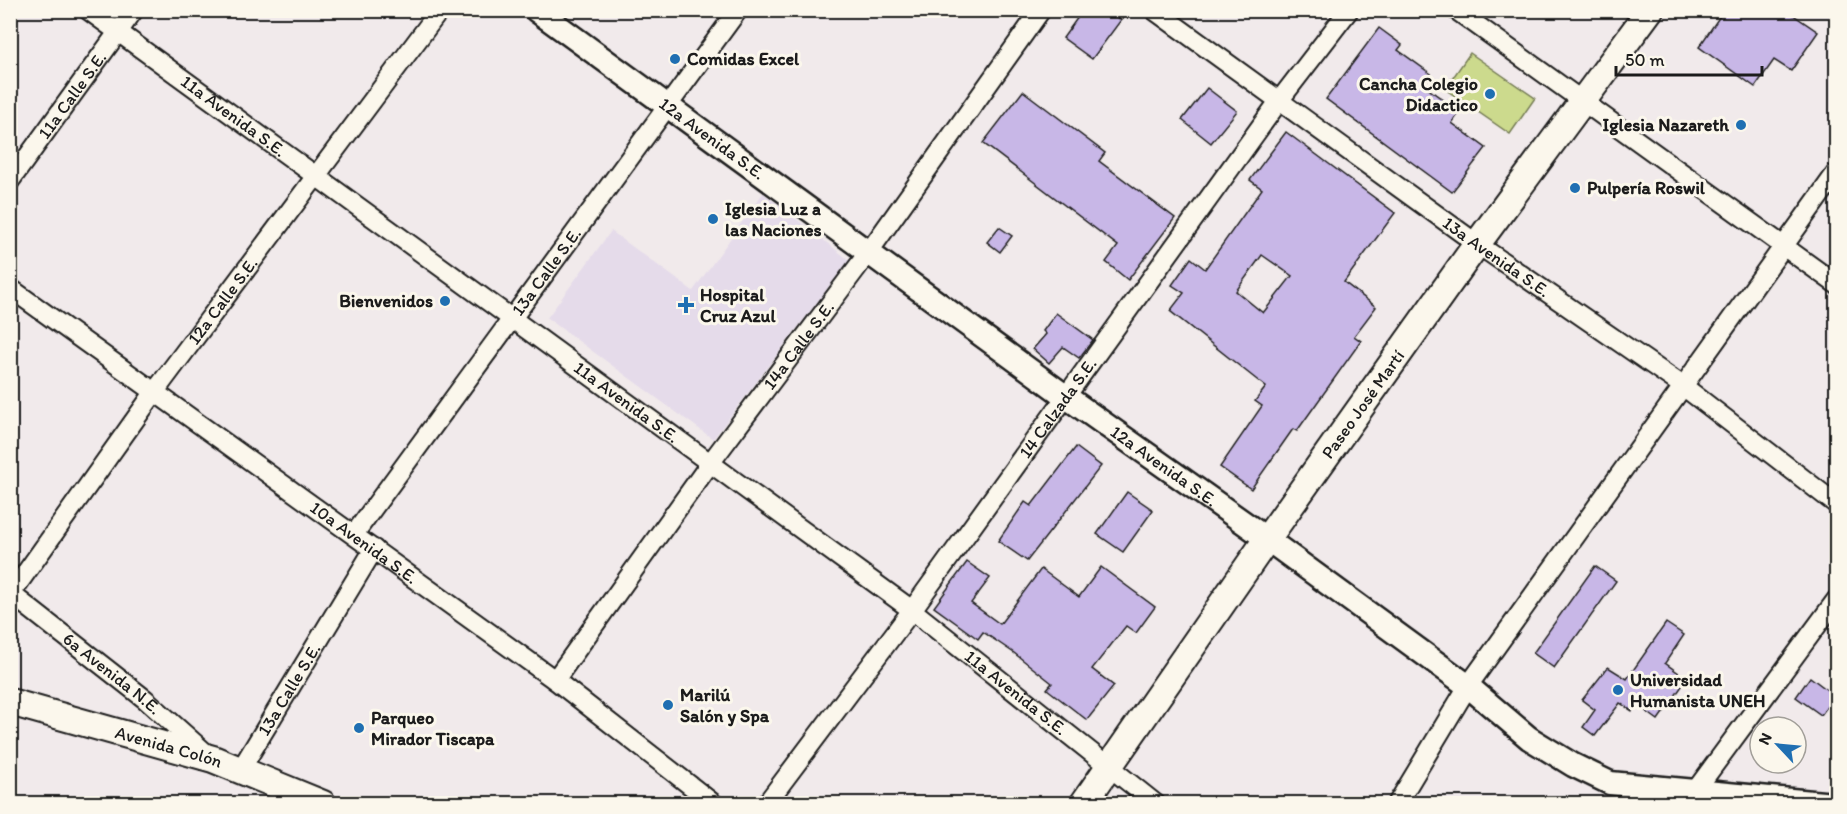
<svg xmlns="http://www.w3.org/2000/svg" width="1847" height="814" viewBox="0 0 1847 814" font-family="Itim,sans-serif">
<style>
.built{fill:#e5dbea}
.green{fill:#ccda8d;stroke:#747b54;stroke-width:1.5}
.building{fill:#c8b7e7;stroke:#1c1c1c;stroke-width:1.5;fill-rule:evenodd}
.lines{fill:none;stroke-linecap:round;stroke-linejoin:round}
.minor-casing{stroke:#1c1c1c;stroke-width:22}
.tertiary-casing{stroke:#1c1c1c;stroke-width:27}
.secondary-casing{stroke:#1c1c1c;stroke-width:30}
.minor{stroke:#fbf7ec;stroke-width:18}
.tertiary{stroke:#fbf7ec;stroke-width:22}
.secondary{stroke:#fbf7ec;stroke-width:26}
.poi-dot{fill:#1f6fb2;stroke:#fbf7ec;stroke-width:2}
.labels{text-anchor:middle;stroke-width:6;stroke-linejoin:round;paint-order:stroke}
.poi-label{font-size:18px;font-weight:bold;fill:#1c1c1c;stroke:#fbf7ec;text-anchor:start}
.street-label{font-size:18px;fill:#1c1c1c;stroke:#fbf7ec}
</style>
<rect width="100%" height="100%" fill="#f1eaeb"/>
<filter id="ink" filterUnits="userSpaceOnUse"><feTurbulence type="fractalNoise" baseFrequency=".0167" numOctaves="2"/><feDisplacementMap in="SourceGraphic" scale="12" xChannelSelector="R" yChannelSelector="G"/><feConvolveMatrix kernelMatrix="1 2 1 2 8 2 1 2 1" color-interpolation-filters="sRGB"/></filter>
<g filter="url(#ink)">
<!-- built -->
<polygon class="built" points="763,193 849,260 713,439 547,318 611,231 693,291"/>
<!-- green -->
<polygon class="green" points="1470,53 1535,98 1510,134 1445,89"/>
<!-- building -->
<g class="building">
<polygon points="1083,10 1108,10 1121,20 1092,59 1063,38"/>
<polygon points="1724,10 1786,10 1818,32 1791,71 1774,60 1755,87 1699,47"/>
<polygon points="1379,28 1402,45 1398,50 1431,74 1423,85 1460,112 1452,123 1486,148 1452,192 1326,99"/>
<polygon points="1207,88 1237,111 1211,143 1182,120"/>
<polygon points="1023,91 1105,153 1099,161 1175,218 1128,280 1106,262 1118,246 983,143"/>
<path d="M1286,132l109,81 -51,69 32,25 -22,29 7,5 -64,90 -4,-2 -42,60 -31,-22 42,-61 -7,-5 11,-14 -96,-76 14,-18 -12,-8 19,-27 14,11 57,-80 -12,-9zM1262,255l30,21 -29,37 -27,-22z"/>
<polygon points="999,227 1012,236 1000,252 987,242"/>
<polygon points="1056,313 1093,340 1079,358 1063,347 1049,363 1033,349 1046,334 1043,331"/>
<polygon points="1076,447 1101,466 1027,561 998,541 1025,502 1031,506"/>
<polygon points="1127,492 1153,510 1123,552 1097,534"/>
<polygon points="967,562 990,578 971,603 1000,624 1041,569 1079,597 1101,567 1155,607 1136,633 1126,626 1092,669 1114,686 1087,720 1047,689 1052,683 1014,653 983,632 978,639 934,607"/>
<polygon points="1595,566 1616,581 1554,668 1533,653"/>
<polygon points="1666,623 1684,635 1665,663 1687,679 1658,720 1636,704 1632,711 1620,703 1595,736 1583,727 1595,710 1582,700 1608,667 1627,679"/>
<polygon points="1810,677 1835,696 1821,715 1796,697"/>
</g>
<g class="lines">
<!-- minor casing -->
<g class="minor-casing">
<g id="minor">
<path id="s1" d="M88,10l824,600 244,194"/>
<path id="s2" d="M1154,10l323,234 206,142 153,118"/>
<polyline points="1456,10 1836,284"/>
<path id="s3" d="M10,181l124,-171"/>
<path id="s4" d="M10,288l545,392 159,124"/>
<path id="s5" d="M355,533l383,-523"/>
<path id="s6" d="M10,593l135,106 64,57"/>
<path id="s7" d="M10,595l146,-205 284,-380"/>
<path id="s8" d="M555,680l156,-218 157,-209 173,-243"/>
<path id="s9" d="M241,769l133,-220"/>
<polyline points="1695,791 1836,600"/>
<path id="s10" d="M766,804l146,-194 367,-509 70,-91"/>
<polyline points="1397,804 1468,686 1836,173"/>
</g>
</g>
<!-- tertiary casing -->
<g class="tertiary-casing">
<g id="tertiary">
<path id="s11" d="M536,10l529,386 202,143 201,147 61,52 44,27 37,18 224,21"/>
</g>
</g>
<!-- secondary casing -->
<g class="secondary-casing">
<g id="secondary">
<path id="s12" d="M10,702l203,57 110,45"/>
<path id="s13" d="M1083,804l184,-265 210,-295 173,-234"/>
</g>
</g>
<!-- minor -->
<use href="#minor" class="minor"/>
<!-- tertiary -->
<use href="#tertiary" class="tertiary"/>
<!-- secondary -->
<use href="#secondary" class="secondary"/>
</g>
</g>
<!-- markers -->
<g class="poi-dot">
<circle cx="675" cy="59" r="6"/>
<circle cx="1490" cy="94" r="6"/>
<circle cx="1741" cy="125" r="6"/>
<circle cx="1575" cy="188" r="6"/>
<circle cx="713" cy="219" r="6"/>
<circle cx="445" cy="301" r="6"/>
<path d="M683 296h6v6h6v6h-6v6h-6v-6h-6v-6h6z"/>
<circle cx="1618" cy="690" r="6"/>
<circle cx="668" cy="705" r="6"/>
<circle cx="359" cy="728" r="6"/>
</g>
<g class="labels">
<!-- poi labels -->
<g class="poi-label">
<text x="687" y="65">Comidas Excel</text>
<text x="1478" y="90" text-anchor="end">Cancha Colegio<tspan x="1478" dy="21">Didactico</tspan></text>
<text x="1729" y="131" text-anchor="end">Iglesia Nazareth</text>
<text x="1587" y="194">Pulpería Roswil</text>
<text x="725" y="215">Iglesia Luz a<tspan x="725" dy="21">las Naciones</tspan></text>
<text x="700" y="301">Hospital<tspan x="700" dy="21">Cruz Azul</tspan></text>
<text x="433" y="307" text-anchor="end">Bienvenidos</text>
<text x="1630" y="686">Universidad<tspan x="1630" dy="21">Humanista UNEH</tspan></text>
<text x="680" y="701">Marilú<tspan x="680" dy="21">Salón y Spa</tspan></text>
<text x="371" y="724">Parqueo<tspan x="371" dy="21">Mirador Tiscapa</tspan></text>
</g>
<!-- street labels -->
<g class="street-label">
<text dy="6" stroke="none"><textPath href="#s3" startOffset="106">11a Calle S.E.</textPath></text>
<text dy="6" stroke="none"><textPath href="#s1" startOffset="180">11a Avenida S.E.</textPath></text>
<text dy="6" stroke="none"><textPath href="#s11" startOffset="218">12a Avenida S.E.</textPath></text>
<text dy="6" stroke="none"><textPath href="#s2" startOffset="422">13a Avenida S.E.</textPath></text>
<text dy="6" stroke="none"><textPath href="#s5" startOffset="324">13a Calle S.E.</textPath></text>
<text dy="6" stroke="none"><textPath href="#s7" startOffset="363">12a Calle S.E.</textPath></text>
<text dy="6" stroke="none"><textPath href="#s8" startOffset="414">14a Calle S.E.</textPath></text>
<text dy="6" stroke="none"><textPath href="#s1" startOffset="666">11a Avenida S.E.</textPath></text>
<text dy="6" stroke="none"><textPath href="#s13" startOffset="488">Paseo José Martí</textPath></text>
<text dy="6" stroke="none"><textPath href="#s10" startOffset="492">14 Calzada S.E.</textPath></text>
<text dy="6" stroke="none"><textPath href="#s11" startOffset="776">12a Avenida S.E.</textPath></text>
<text dy="6" stroke="none"><textPath href="#s4" startOffset="436">10a Avenida S.E.</textPath></text>
<text dy="6" stroke="none"><textPath href="#s6" startOffset="130">6a Avenida N.E.</textPath></text>
<text dy="6" stroke="none"><textPath href="#s9" startOffset="93">13a Calle S.E.</textPath></text>
<text dy="6" stroke="none"><textPath href="#s1" startOffset="1152">11a Avenida S.E.</textPath></text>
<text dy="6" stroke="none"><textPath href="#s12" startOffset="165">Avenida Colón</textPath></text>
</g>
</g>
<!-- margin -->
<rect width="1847" height="814" fill="none" stroke="#fbf7ec" stroke-width="36"/>
<rect x="18" y="18" width="1811" height="778" fill="none" stroke="#1c1c1c" stroke-width="2" filter="url(#ink)"/>
<!-- north arrow -->
<g transform="translate(1778 745) rotate(296)"><circle r="28" fill="#fbf7ec" stroke="#a29f99" stroke-width="1.5"/>
<path d="M0-4.5L10 22L0 15L-10 22Z" fill="#1f6fb2"/>
<text y="-9" font-size="16" font-weight="bold" text-anchor="middle" fill="#1c1c1c">N</text>
</g>
<!-- scale -->
<path d="M1616 66v9h146v-9" fill="none" stroke="#1c1c1c" stroke-width="3"/>
<text x="1625" y="66" font-size="18" fill="#1c1c1c" stroke="#fbf7ec" stroke-width="4.5" paint-order="stroke">50 m</text>
</svg>
